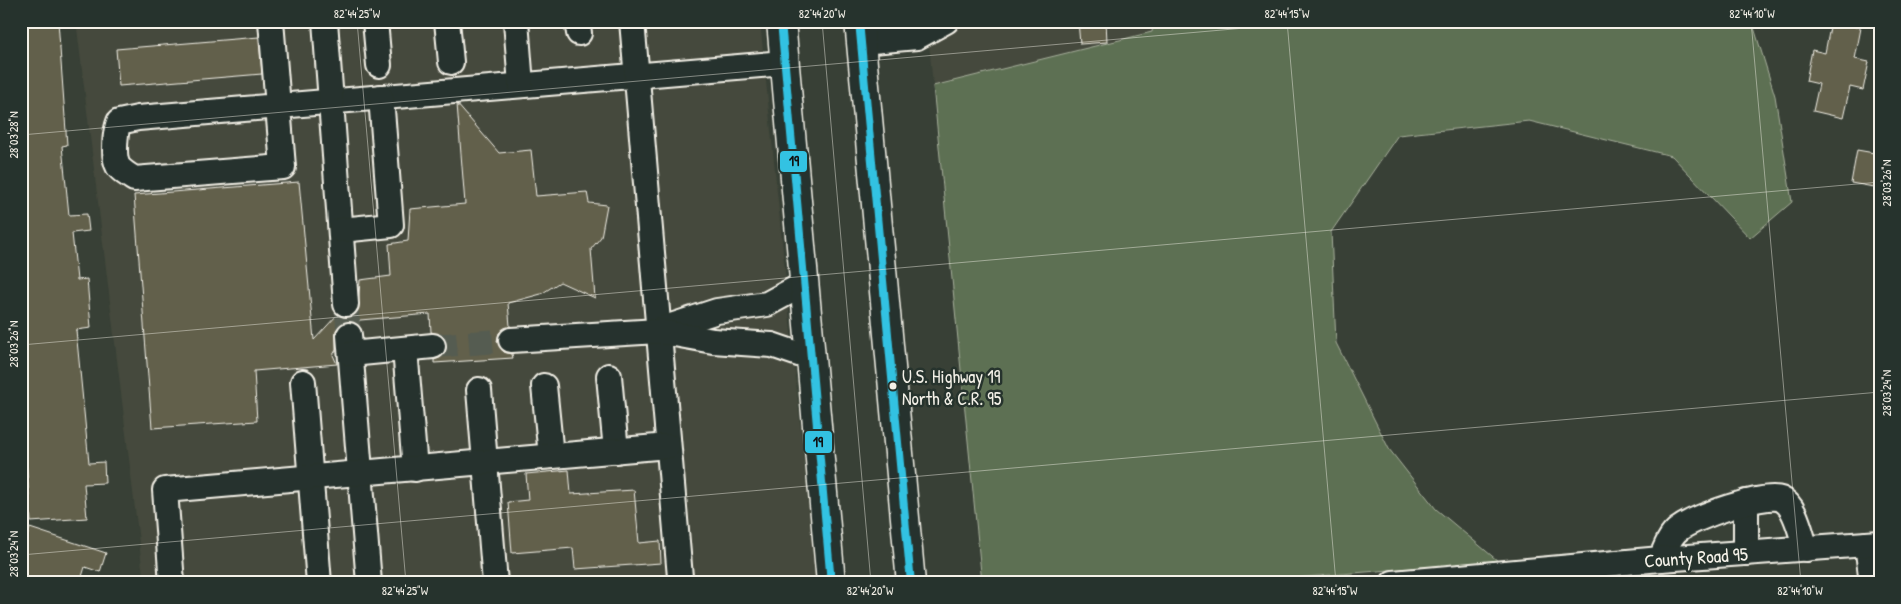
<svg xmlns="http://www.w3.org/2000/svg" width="1901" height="604" viewBox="0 0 1901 604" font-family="'Patrick Hand',sans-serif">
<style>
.built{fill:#454a3d}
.green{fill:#5d6f52;stroke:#a8b09d}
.water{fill:#4e6572;stroke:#909da1}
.building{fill:#62604c;stroke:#f4f1e8}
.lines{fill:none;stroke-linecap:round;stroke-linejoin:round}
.minor-tunnel{stroke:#545b51;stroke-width:24;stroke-dasharray:24 12;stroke-linecap:butt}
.minor-casing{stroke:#f4f1e8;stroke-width:28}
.highway-casing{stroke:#f4f1e8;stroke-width:31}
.minor{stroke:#26332d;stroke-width:24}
.highway{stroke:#26332d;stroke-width:28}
.bus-1-casing{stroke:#26332d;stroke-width:11}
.bus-1{stroke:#33c2e2;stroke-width:8}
.ticks{fill:none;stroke:#f4f1e8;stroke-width:1;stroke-opacity:0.45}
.bus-dot{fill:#f4f1e8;stroke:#26332d;stroke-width:2}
.labels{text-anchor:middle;stroke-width:5;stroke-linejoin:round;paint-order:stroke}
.bus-label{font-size:18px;fill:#f4f1e8;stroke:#26332d;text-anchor:start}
.street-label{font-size:19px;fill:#f4f1e8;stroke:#26332d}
.line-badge{stroke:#26332d;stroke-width:2}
.pale-badge-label{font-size:14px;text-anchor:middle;font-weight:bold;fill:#111}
.neatline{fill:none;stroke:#f4f1e8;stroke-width:2}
.ticks-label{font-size:12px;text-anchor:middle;fill:#f4f1e8}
</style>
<rect width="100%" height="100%" fill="#384036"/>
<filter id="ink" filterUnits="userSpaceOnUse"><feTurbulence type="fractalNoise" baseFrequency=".02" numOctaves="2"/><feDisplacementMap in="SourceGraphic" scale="10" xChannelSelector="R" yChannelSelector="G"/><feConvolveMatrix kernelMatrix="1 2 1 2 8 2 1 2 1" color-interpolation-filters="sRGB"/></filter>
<g filter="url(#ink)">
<!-- built -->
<g class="built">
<polygon points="89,21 760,21 816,583 144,583 77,28"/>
<polygon points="927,21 1154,21 1152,32 933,86"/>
</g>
<!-- green -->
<path class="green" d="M1154,21c104,0 208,-1 312,0 49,1 102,10 151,0h135l23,75 17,106 -42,36 -78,-82 -143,-35 -131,14 -67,97 5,111 53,106 47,60 62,52 -265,22h-251l-49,-497 219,-54z"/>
<!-- water -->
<path class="water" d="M1468,21h149c-46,9 -102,2 -149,0z"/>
<!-- building -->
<g class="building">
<polygon points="21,21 58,21 67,145 62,146 69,215 87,214 89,231 72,233 77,280 87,279 91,328 76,330 89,463 104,462 105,483 84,484 87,518 31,522 26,460 21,461"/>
<polygon points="1078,21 1106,21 1107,42 1080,44"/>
<polygon points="1831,22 1861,28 1855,59 1869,62 1863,90 1850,87 1843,118 1813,111 1819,84 1806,81 1812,50 1825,53"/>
<polygon points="259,37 262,74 119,86 116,49"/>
<polygon points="457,104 499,153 531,150 536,196 587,192 589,203 607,205 601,237 591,249 595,298 560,282 541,294 508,303 510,326 499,333 497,341 504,352 512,354 513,358 434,363 434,360 441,357 445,352 447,344 439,334 431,332 430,314 360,320 357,324 347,321 341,324 336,330 336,350 333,355 337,364 254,371 257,421 152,428 134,195 299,182 314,340 338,314 348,318 358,310 360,280 391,276 389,244 408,241 410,209 465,204"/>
<polygon points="1857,150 1880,154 1880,188 1851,183"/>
<polygon points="569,470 571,494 634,490 639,543 660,541 661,563 575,569 573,548 512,553 508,502 528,500 526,474"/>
<polygon points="30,528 106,553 100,572 85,567 80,583 21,583 21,554"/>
</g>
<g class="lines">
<!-- minor-tunnel -->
<g class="minor-tunnel">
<polyline points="346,304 349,335"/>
<polyline points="433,346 511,340"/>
</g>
<!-- minor casing -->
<g class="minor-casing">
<g id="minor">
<path d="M271,21l12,146 -149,12c-5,-4 -12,-7 -16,-13 -5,-9 -3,-34 1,-44l19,-4c216,-19 431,-37 646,-55"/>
<polyline points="325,21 346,304"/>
<polyline points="375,21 379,65"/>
<polyline points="447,21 451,62"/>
<polyline points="516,21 521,85"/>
<polyline points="577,21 579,33"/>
<polyline points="632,21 680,577"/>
<polyline points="861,42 917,37 946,21"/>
<polyline points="341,230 391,225 381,97"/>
<polyline points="659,330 717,311 767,304 804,284"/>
<polyline points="349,335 369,583"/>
<polyline points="511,340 658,331 713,341 772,345 810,358"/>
<polyline points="405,349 415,469"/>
<polyline points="351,354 433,346"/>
<polyline points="609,376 616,451"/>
<polyline points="303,382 319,583"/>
<polyline points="544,386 551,456"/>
<polyline points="479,390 495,583"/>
<polyline points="1746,502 1746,553"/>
<polyline points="1867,544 1872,583"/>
<path d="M1661,559c4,-10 9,-24 18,-30 14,-11 85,-37 102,-30 15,6 20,36 25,50"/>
<polyline points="172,583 165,490 668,446"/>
<polyline points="1393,583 1661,559 1880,543"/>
</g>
</g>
<!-- highway casing -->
<g class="highway-casing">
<g id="highway">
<polyline points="781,21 831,583"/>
<polyline points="859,21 911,583"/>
</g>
</g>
<!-- minor -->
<use href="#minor" class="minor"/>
<!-- highway -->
<use href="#highway" class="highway"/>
<!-- bus-1 casing -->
<g class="bus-1-casing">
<g id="bus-1">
<polyline points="781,21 831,583"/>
<polyline points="859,21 911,583"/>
</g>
</g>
<!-- bus-1 -->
<use href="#bus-1" class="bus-1"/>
</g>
</g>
<!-- ticks -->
<path class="ticks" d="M357,21l49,562M822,21l49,562M1287,21l49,562M1751,21l50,562M21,135l1304,-114M21,345l1859,-163M21,555l1859,-163"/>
<!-- markers -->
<circle class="bus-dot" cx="893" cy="386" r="4.5"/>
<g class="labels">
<!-- bus labels -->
<g class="bus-label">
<text x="902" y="383">U.S. Highway 19<tspan x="902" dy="22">North &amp; C.R. 95</tspan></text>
</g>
<!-- street labels -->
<g class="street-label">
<text transform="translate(1696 557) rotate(-4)" y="7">County Road 95</text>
</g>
</g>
<g class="line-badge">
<rect x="779" y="150" width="29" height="23" rx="5" fill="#33c2e2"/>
<rect x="804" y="430" width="29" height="24" rx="5" fill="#33c2e2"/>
</g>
<g class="pale-badge-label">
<text x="794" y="166">19</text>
<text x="818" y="447">19</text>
</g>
<!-- margin -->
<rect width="1901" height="604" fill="none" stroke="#26332d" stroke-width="55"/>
<rect x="28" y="28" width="1846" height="548" class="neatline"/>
<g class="ticks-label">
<text x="357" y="18">82°44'25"W</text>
<text x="822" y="18">82°44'20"W</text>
<text x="1287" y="18">82°44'15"W</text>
<text x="1752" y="18">82°44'10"W</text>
<text transform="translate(14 135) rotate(-90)" y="4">28°03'28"N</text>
<text transform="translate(1887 183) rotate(-90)" y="4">28°03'26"N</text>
<text transform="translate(14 344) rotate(-90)" y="4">28°03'26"N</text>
<text transform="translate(1887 393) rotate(-90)" y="4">28°03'24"N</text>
<text transform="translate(14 554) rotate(-90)" y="4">28°03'24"N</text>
<text x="405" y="595">82°44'25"W</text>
<text x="870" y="595">82°44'20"W</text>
<text x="1335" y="595">82°44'15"W</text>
<text x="1800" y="595">82°44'10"W</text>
</g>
</svg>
